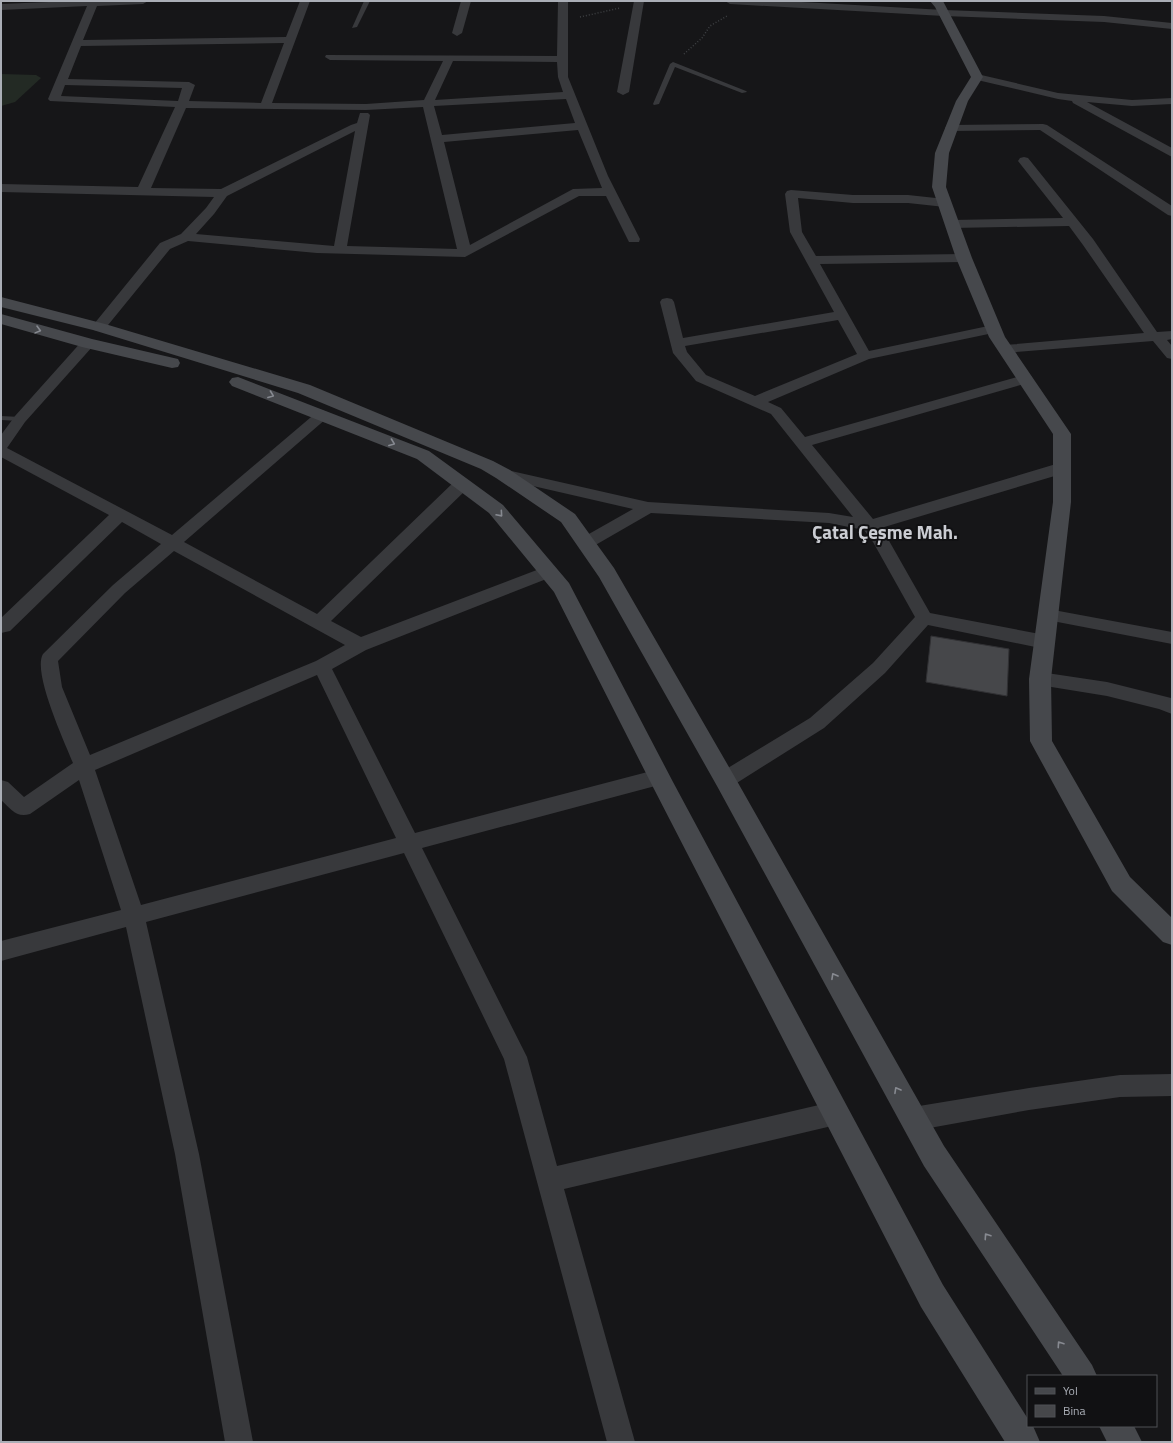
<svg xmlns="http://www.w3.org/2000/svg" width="1173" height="1443" viewBox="0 0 1173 1443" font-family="'Titillium Web',sans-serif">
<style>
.green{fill:#232a24}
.building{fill:#46474a;stroke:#313134}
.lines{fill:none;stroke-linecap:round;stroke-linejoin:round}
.path{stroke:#3e4043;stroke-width:1.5;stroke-dasharray:1 2;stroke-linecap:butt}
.lane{fill:#38393c;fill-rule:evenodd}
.street{fill:#38393c;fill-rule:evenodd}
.secondary{fill:#46484c;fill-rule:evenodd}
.oneway{stroke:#878a91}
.labels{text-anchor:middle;stroke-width:4;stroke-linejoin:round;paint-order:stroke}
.district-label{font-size:19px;font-weight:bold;fill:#cbcdd3;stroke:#111113}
</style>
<rect width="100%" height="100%" fill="#161618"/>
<!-- green -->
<polygon class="green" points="1,74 36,75 41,78 15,102 1,106"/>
<!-- building -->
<polygon class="building" points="931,636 1009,649 1007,696 926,682"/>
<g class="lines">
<!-- path -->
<g class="path">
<polyline points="580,17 620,8"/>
<polyline points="684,54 702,38 710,26 727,16"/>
</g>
<!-- lane -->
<g class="lane">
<polygon points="364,1 370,1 357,27 352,28"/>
<polygon points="673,62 746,91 747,92 742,93 675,67 659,104 654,105 653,104 670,64"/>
<polygon points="1,416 20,417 24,419 20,421 1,420"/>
</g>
<!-- street -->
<g class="street">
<path d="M72,1h76l-5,3 -46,2 -14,34 203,-3 14,-36h10l-38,102 94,1 58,-4 19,-39 -113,-1 -5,-3 1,-2 231,1 1,-55h10v76l40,99 32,63 -1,3h-10l-23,-46h-27l-114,61 -148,-4 -129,-12 -18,8 -66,81 -5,1 -5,-1 -2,-3 2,-3 66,-81 21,-9 25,-26 8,-11 -213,-5v-8l137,3 37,-80 -125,-6 -2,-2 39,-93 -86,4v-6zM284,43l-23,60 -72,-2 6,-16 -6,-3 -121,-3 13,-33zM453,61l104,1 1,15 5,15 -128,8zM65,85l117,3 -4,13 -117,-5zM566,99l9,24 -133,12 -8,-29zM423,107l34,142 -110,-3 23,-131 -2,-2h-8l-3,10 -6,2 -130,64 -70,-1 35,-80 180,2zM578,130l24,58 -29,1 -103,56 -26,-103zM355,131l-21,115 -138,-12 18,-20 13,-18z"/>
<polygon points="461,1 471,1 462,33 457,36 452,33"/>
<polygon points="634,1 644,1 629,92 623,95 617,92"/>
<polygon points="725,1 784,1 944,10 1104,16 1172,23 1172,29 1104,22 944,16 730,4"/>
<polygon points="977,74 1058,93 1132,100 1172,98 1172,104 1132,106 1087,102 1172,148 1172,157 1073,103 1072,101 1058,99 973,79 972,77"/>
<polygon points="1043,124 1047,125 1172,206 1172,216 1168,215 1040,130 951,131 947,130 945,128 947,126 951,125"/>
<polygon points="1024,157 1028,158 1093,239 1157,332 1172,331 1172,339 1167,340 1172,346 1172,359 1167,358 1153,341 1005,353 1000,352 998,349 1000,346 1005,345 1144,333 1083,245 1069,226 952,228 947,227 946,224 947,221 952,220 1063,218 1018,161 1020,158"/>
<path d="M791,190l62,5h55l37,4 4,1 2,3 -2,3 -4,1 -37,-4h-55l-55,-5 4,34 14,24 148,-2 5,1 2,3 -2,3 -5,1 -144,2 49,87 124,-26 5,1 2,3 -2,3 -129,27 -101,43 13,6 24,29 216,-61 5,-1 5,1 2,3 -2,3 -219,63 61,74 183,-55 6,-1 6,1 2,4 -2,4 -187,56 7,11 42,74 115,22 6,2 3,5 -3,5 -6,2 -117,-24 -43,48 -61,55 -92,58 -7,2 -7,-2 -3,-6 3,-6 92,-56 63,-55 42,-46 -42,-75 -9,-12 -35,-7 -178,-10 -59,34 -6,2 -6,-2 -2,-4 2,-4 53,-30 -130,-30 -6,-1 -2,-4 2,-4 6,-1 145,33 181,11 24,4 -82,-103 -75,-33 -23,-28 -13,-51 2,-3 5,-1 5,1 2,3 9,36 151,-26 -44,-80 -5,-38 2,-3zM838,320l19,34 -102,42 -49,-21 -19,-23 -2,-6z"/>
<path d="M88,339l5,1 2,3 -2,3 -68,76 -18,26 165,87 145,-123 5,-2 5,2 3,3 -3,3 -143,124 133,72 139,-134 6,-1 6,1 2,4 -2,4 -137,133 30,16 181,-69 6,-2 6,2 3,4 -3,4 -188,74 -34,19 83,164 244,-64 7,2 3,6 -3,6 -7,2 -237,63 105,209 30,109 279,-65 8,4 4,8 -4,8 -8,4 -272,64 71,253h-28l-103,-383 -100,-206 -258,69 53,232 54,288h-28l-50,-288 -49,-227 -125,34v-20l120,-31 -42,-130 -49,34c-14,4 -19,-5 -29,-14v-20l7,2 16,15 49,-34c-8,-20 -41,-91 -30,-109l70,-69 48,-41 -39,-22 -112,109 -9,2v-15l108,-103 -108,-58v-22l14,-19 68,-76zM174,551l171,94 -29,16 -226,94 -28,-68 -4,-26 67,-68zM317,675l79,163 -255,67 -46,-135z"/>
<polygon points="1048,609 1172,632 1172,644 1042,619 1039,615 1042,611"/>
<polygon points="1040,672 1107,682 1171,698 1172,699 1172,714 1159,709 1107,696 1033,684 1031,679 1033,674"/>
<polygon points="1172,1074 1172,1096 1120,1097 1029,1110 913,1131 905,1127 901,1119 905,1111 913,1107 1029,1088 1120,1075"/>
</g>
<!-- secondary -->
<g class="secondary">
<polygon points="930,1 943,1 944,3 983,77 968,101 949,153 946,187 972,258 1005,337 1071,434 1071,502 1051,679 1052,741 1130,877 1172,918 1172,945 1163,942 1112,891 1030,741 1029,679 1053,502 1053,434 989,337 956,258 932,187 935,153 956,101 971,77 935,7"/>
<polygon points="1,297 105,324 310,385 493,461 510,470 575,514 614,568 733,774 944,1146 1092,1365 1097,1376 1063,1376 924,1166 717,786 599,577 561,522 496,478 481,469 298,393 93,330 1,307"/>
<polygon points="1,314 92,339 178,359 180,363 178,367 172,368 82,347 1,324"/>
<polygon points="238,377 429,451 503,505 569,583 673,782 943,1285 1028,1419 1028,1426 1033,1426 1040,1442 1005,1442 921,1307 654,789 554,592 489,513 417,459 232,386 229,382 232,378"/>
<polygon points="1099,1426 1134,1426 1142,1442 1107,1442"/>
</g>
</g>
<!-- one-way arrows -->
<defs><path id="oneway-chevron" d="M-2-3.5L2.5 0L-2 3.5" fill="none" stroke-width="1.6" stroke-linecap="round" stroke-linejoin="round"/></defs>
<g class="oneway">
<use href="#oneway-chevron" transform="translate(38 330) rotate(15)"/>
<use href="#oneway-chevron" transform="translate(271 395) rotate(21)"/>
<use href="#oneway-chevron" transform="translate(392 443) rotate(21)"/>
<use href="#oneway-chevron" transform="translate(500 514) rotate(49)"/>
<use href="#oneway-chevron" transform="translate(834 976) rotate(-119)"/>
<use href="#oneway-chevron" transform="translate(897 1090) rotate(-119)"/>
<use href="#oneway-chevron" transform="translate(987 1236) rotate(-124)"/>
<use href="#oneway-chevron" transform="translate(1060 1344) rotate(-124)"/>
</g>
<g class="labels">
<!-- district labels -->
<g class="district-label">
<text x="885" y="539">Çatal Çeşme Mah.</text>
</g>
</g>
<!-- border -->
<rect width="1173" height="1443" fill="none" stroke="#aaaeb6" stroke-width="4"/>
<!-- legend -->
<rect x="1027" y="1375" width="130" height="52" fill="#111113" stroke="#4e5054"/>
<rect x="1035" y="1388" width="20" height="6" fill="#46484c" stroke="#4e5054"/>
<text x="1063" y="1395" font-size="12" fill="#aaaeb6">Yol</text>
<rect x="1035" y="1405" width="20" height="12" fill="#46474a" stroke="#4e5054"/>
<text x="1063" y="1415" font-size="12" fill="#aaaeb6">Bina</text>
</svg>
